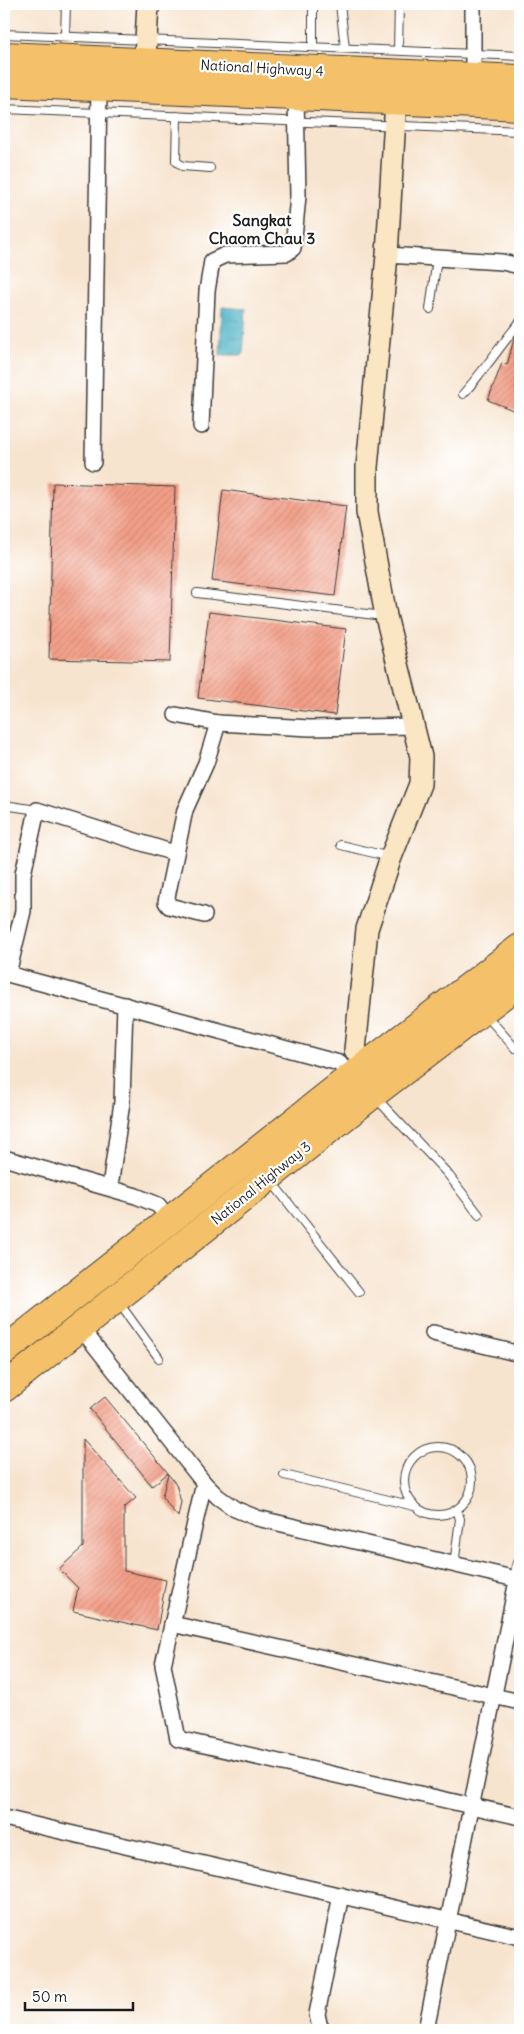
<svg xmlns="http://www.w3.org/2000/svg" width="524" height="2034" viewBox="0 0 524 2034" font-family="Delius,sans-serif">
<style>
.water{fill:url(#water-ripples);stroke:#30646f}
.building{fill:url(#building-hatch)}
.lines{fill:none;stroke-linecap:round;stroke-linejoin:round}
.lane-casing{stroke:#3d3a37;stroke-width:10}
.street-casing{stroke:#3d3a37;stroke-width:18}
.secondary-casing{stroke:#3d3a37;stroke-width:24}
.highway-casing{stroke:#3d3a37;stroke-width:30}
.lane{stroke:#fff;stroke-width:8}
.street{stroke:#fff;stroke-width:15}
.secondary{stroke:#fbe6c3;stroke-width:21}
.highway{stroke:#f4c16a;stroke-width:28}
.labels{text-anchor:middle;stroke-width:4.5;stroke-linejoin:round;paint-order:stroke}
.street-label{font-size:14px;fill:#1c1c1c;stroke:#fff}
.quarter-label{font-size:16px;font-weight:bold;fill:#1c1c1c;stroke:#fff}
</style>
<defs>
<pattern id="water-ripples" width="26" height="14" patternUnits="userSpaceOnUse" patternTransform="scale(1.25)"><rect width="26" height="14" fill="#43adc2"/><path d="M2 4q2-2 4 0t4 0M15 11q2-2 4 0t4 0" fill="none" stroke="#378c9d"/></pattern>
<pattern id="building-hatch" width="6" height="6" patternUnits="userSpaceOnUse" patternTransform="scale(1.25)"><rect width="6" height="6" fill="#f39f88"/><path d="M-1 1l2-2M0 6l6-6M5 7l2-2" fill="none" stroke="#d08875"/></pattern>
</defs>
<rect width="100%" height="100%" fill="#fff"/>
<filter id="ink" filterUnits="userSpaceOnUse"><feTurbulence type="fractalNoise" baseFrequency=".02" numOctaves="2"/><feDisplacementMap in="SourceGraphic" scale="10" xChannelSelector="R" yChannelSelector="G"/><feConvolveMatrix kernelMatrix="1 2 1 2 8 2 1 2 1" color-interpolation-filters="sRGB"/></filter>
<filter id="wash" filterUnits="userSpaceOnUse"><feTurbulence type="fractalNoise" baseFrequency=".0096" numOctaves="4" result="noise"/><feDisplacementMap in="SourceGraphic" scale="20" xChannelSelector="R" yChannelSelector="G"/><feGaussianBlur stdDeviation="1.12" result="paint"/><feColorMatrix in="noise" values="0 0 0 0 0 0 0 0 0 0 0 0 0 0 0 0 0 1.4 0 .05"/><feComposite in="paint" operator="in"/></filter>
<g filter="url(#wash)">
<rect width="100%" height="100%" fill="#f7e4cf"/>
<!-- water -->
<polygon class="water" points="222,307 246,309 243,355 220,355"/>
<g id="blocks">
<!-- building -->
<g class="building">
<polygon points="520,331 520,413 488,400 502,363 507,365 514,339"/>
<polygon points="53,483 175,487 170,662 49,659"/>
<polygon points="223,490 346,506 335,596 212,581"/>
<polygon points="209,612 346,629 335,715 198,698"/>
<polygon points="105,1397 168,1473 152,1486 90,1409"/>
<polygon points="83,1439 136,1498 124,1508 124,1571 166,1580 157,1630 73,1611 78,1588 59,1569 83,1547"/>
<polygon points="168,1474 176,1484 181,1502 178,1517 162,1497"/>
</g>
</g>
</g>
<g filter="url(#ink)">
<use href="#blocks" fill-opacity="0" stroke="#3d3a37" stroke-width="1"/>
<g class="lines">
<!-- lane casing -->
<g class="lane-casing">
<g id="lane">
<polyline points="340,4 345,48"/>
<polyline points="4,34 520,56"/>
<polyline points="65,35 66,4"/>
<polyline points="313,47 313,4"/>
<polyline points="398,50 399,4"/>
<polyline points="4,109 520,131"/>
<polyline points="177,116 176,161 182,166 210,168"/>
<polyline points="430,309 437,258"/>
<path d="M463,394c21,-23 37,-48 57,-72"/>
<polyline points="197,593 383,616"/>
<polyline points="4,805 37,810"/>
<polyline points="341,845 390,857"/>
<polyline points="485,1014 515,1048"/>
<polyline points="4,1082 5,1082"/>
<polyline points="376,1098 447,1173 479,1215"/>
<polyline points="271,1181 359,1292"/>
<polyline points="119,1303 159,1358"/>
<circle cx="438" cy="1481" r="34"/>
<polyline points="284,1475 414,1506"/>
<polyline points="454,1565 460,1519 457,1510"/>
</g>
</g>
<!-- street casing -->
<g class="street-casing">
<g id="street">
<polyline points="473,4 473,77"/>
<polyline points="387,255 502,262 520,266"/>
<polyline points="201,426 207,291 212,261 225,255 287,253 293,248 298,196 296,96"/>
<polyline points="93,462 99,87"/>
<polyline points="176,715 218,723 310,728 415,726"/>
<polyline points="204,915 169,906 166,902 185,810 206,763 218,723"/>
<polyline points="4,973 339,1063 351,1077"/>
<polyline points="8,974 23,911 23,874 37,810 174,853"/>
<polyline points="4,1158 136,1196 158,1205 170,1220"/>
<polyline points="110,1187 122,1102 125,1005"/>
<polyline points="80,1327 204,1483 218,1497 235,1509 257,1518 520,1580"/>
<polyline points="433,1333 520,1354"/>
<polyline points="204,1483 163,1665 178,1739 520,1817"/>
<polyline points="172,1624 520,1702"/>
<polyline points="4,1818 520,1937"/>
<polyline points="324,2030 320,2028 317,2014 341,1895"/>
<polyline points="426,2030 520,1566"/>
</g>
</g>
<!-- secondary casing -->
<g class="secondary-casing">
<g id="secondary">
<polyline points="144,76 148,4"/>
<polyline points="367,1066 355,1050 367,929 391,857 420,784 421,757 386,616 367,512 367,467 387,255 396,100"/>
</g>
</g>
<!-- highway casing -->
<g class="highway-casing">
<g id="highway">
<polyline points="4,56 520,79"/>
<polyline points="4,83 520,106"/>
<polyline points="4,1351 351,1077 520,948"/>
<polyline points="4,1388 373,1094 520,982"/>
</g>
</g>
<!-- lane -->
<use href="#lane" class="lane"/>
<!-- street -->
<use href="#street" class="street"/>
<!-- secondary -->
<use href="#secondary" class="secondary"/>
<!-- highway -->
<use href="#highway" class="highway"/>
</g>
</g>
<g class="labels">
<!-- street labels -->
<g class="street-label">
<text transform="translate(262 68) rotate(3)" y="5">National Highway 4</text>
<text transform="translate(261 1183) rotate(-39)" y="5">National Highway 3</text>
</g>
<!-- quarter labels -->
<g class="quarter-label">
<text x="262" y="226">Sangkat<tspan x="262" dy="18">Chaom Chau 3</tspan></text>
</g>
</g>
<!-- margin -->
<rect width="524" height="2034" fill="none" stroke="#fff" stroke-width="20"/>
<!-- scale -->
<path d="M25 2002v8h108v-8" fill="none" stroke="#1c1c1c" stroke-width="2.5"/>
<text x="32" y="2002" font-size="15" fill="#1c1c1c" stroke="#ffffff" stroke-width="4" paint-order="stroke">50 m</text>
</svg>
